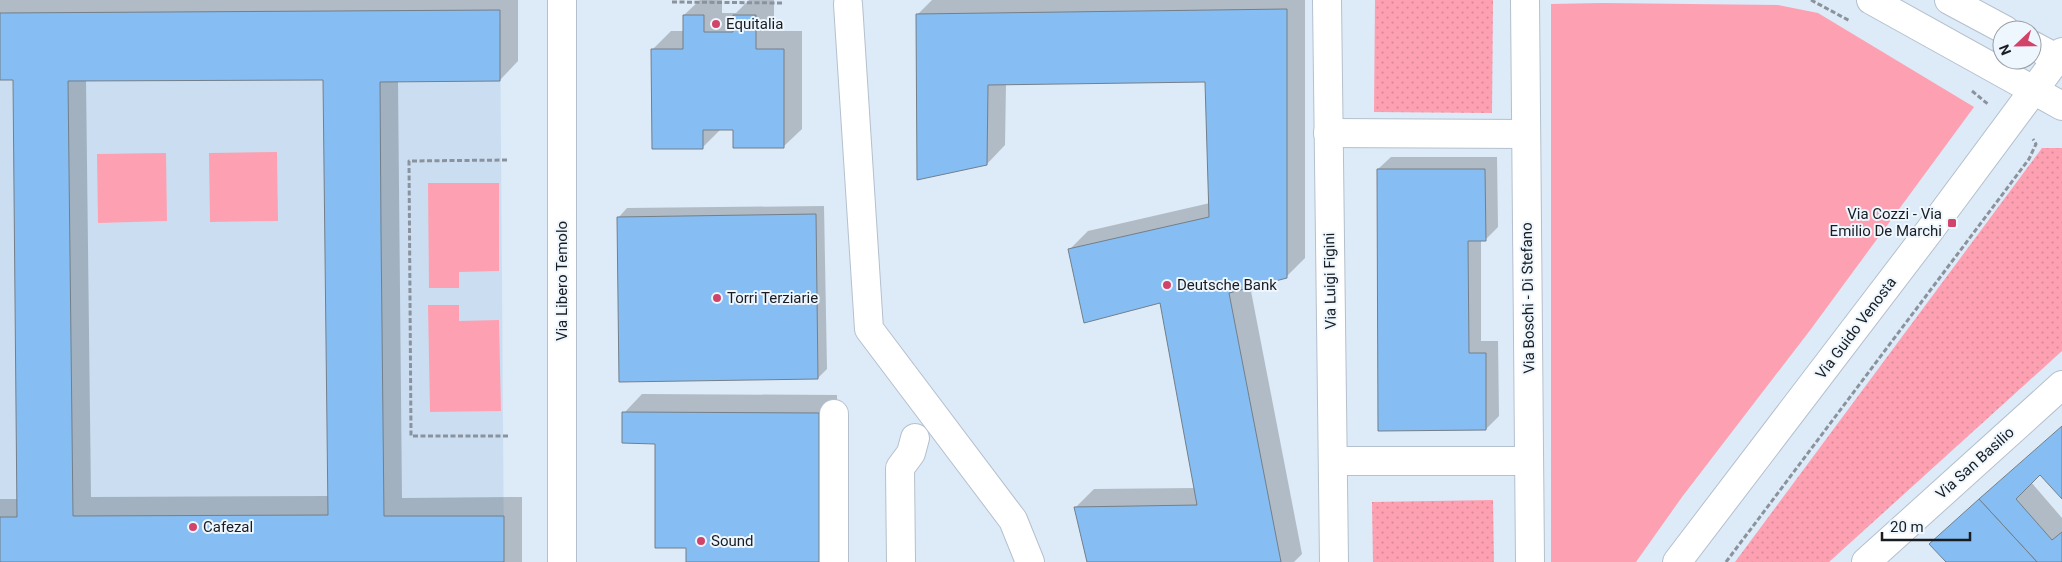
<svg xmlns="http://www.w3.org/2000/svg" width="2062" height="562" viewBox="0 0 2062 562" font-family="Roboto,sans-serif">
<style>
.built{fill:#cbdef1}
.grass{fill:#fda1b2}
.park{fill:url(#park-dots)}
.shadow{fill:#0003;fill-rule:evenodd}
.building{fill:#86bef3;stroke:#737f8a;fill-rule:evenodd}
.lines{fill:none;stroke-linecap:round;stroke-linejoin:round}
.minor-casing{stroke:#b4c0cd;stroke-width:30}
.path{stroke:#8a939d;stroke-width:3;stroke-dasharray:5 2.5;stroke-linecap:butt}
.minor{stroke:#fff;stroke-width:28}
.poi-dot{fill:#d2436a;stroke:#eef6fe;stroke-width:2}
.labels{text-anchor:middle;stroke-width:4;stroke-linejoin:round;paint-order:stroke}
.poi-label{font-size:15px;fill:#191d22;stroke:#eef6fe;text-anchor:start}
.street-label{font-size:15px;fill:#191d22;stroke:#eef6fe}
</style>
<defs>
<pattern id="park-dots" width="8" height="8" patternUnits="userSpaceOnUse" patternTransform="scale(1.25)"><rect width="8" height="8" fill="#fda1b2"/><path d="M2 2h.1M6 6h.1" fill="none" stroke="#d88a99" stroke-width="1.8" stroke-linecap="round"/></pattern>
</defs>
<rect width="100%" height="100%" fill="#ddeaf7"/>
<!-- built -->
<polygon class="built" points="500,10 504,562 0,562 0,13"/>
<!-- grass -->
<g class="grass">
<polygon points="1602,3 1778,5 1818,13 1974,107 1811,329 1682,497 1636,562 1551,562 1551,4"/>
<polygon points="277,152 278,221 210,222 209,153"/>
<polygon points="166,153 167,221 98,223 97,154"/>
<polygon points="428,183 499,183 499,271 459,272 459,288 429,288"/>
<polygon points="428,305 459,305 459,321 499,320 501,411 430,412"/>
</g>
<!-- park -->
<g class="park">
<polygon points="1375,0 1493,0 1492,113 1374,112"/>
<polygon points="2042,148 2062,148 2062,351 1829,562 1735,562"/>
<polygon points="1493,500 1494,562 1373,562 1372,502"/>
</g>
<!-- shadow -->
<g class="shadow">
<path d="M0,0h518v61l-18,19h-102l4,418 120,-1v65h-522v-63h18l-3,-420h-15zM325,78l4,418 -238,1 -5,-418z"/>
<polygon points="700,0 722,0 722,13 736,13 749,0 774,0 774,31 802,31 802,129 783,147 735,129 721,129 703,147 652,50 671,31 684,31 684,15"/>
<polygon points="932,0 1305,0 1305,258 1286,277 1250,286 1302,554 1294,562 1088,562 1076,507 1094,489 1195,488 1161,302 1070,249 1088,231 1210,203 1207,81 1006,84 1005,145 987,164 917,15"/>
<polygon points="1391,157 1497,157 1498,227 1485,240 1481,240 1481,341 1498,341 1499,416 1486,429 1378,169"/>
<polygon points="824,206 827,369 818,378 618,218 627,208"/>
<polygon points="642,394 837,395 837,557 832,562 687,562 687,547 656,443 624,413"/>
<polygon points="2062,426 2062,497 2040,473 2031,482 2062,518 2062,562 1947,562"/>
</g>
<!-- building -->
<g class="building">
<polygon points="1287,9 1287,278 1229,293 1281,562 1087,562 1074,507 1197,505 1160,303 1084,323 1068,249 1209,217 1205,82 988,85 987,165 917,180 916,14"/>
<path d="M500,10v71l-120,1 1,149 3,285h120v46h-504v-45h17l-4,-437h-13v-67zM323,80l5,435 -255,1 -5,-435z"/>
<polygon points="683,15 704,15 704,32 733,32 733,15 756,15 756,49 784,49 784,148 733,148 733,130 703,130 703,149 652,149 651,49 683,49"/>
<polygon points="1377,169 1485,169 1486,241 1468,241 1469,353 1486,353 1486,430 1378,431"/>
<polygon points="816,214 818,379 619,382 617,217"/>
<polygon points="622,412 819,413 819,562 686,562 686,548 655,548 655,444 622,443"/>
<polygon points="2062,426 2062,499 2040,475 2016,499 2052,540 2062,532 2062,562 2037,562 1979,499"/>
<polygon points="1979,499 2037,562 1946,562 1929,544"/>
</g>
<g class="lines">
<!-- minor casing -->
<g class="minor-casing">
<g id="minor">
<polyline points="562,0 562,562"/>
<polyline points="1327,0 1334,562"/>
<polyline points="1525,0 1530,562"/>
<polyline points="1871,0 2062,106"/>
<polyline points="1949,0 2005,30"/>
<polyline points="848,4 869,329 1013,520 1030,562"/>
<polyline points="2032,45 2062,61"/>
<polyline points="1328,133 1526,134"/>
<polyline points="834,414 834,562"/>
<polyline points="1333,461 1529,461"/>
<polyline points="901,562 900,468 911,453 915,438"/>
<polyline points="1677,562 1930,230 2062,52"/>
<polyline points="1866,562 2062,385"/>
</g>
</g>
<!-- path -->
<g class="path">
<polyline points="1811,0 1850,21"/>
<polyline points="672,2 782,3"/>
<polyline points="1972,91 1989,105"/>
<polyline points="507,160 409,161 411,436 508,436"/>
<polyline points="1726,562 2029,159 2036,144 2033,139"/>
</g>
<!-- minor -->
<use href="#minor" class="minor"/>
</g>
<!-- markers -->
<g class="poi-dot">
<circle cx="716" cy="24" r="5"/>
<rect x="1947" y="218" width="10" height="10" rx="2.5"/>
<circle cx="1167" cy="285" r="5"/>
<circle cx="717" cy="298" r="5"/>
<circle cx="193" cy="527" r="5"/>
<circle cx="701" cy="541" r="5"/>
</g>
<g class="labels">
<!-- poi labels -->
<g class="poi-label">
<text x="726" y="29">Equitalia</text>
<text x="1942" y="219" text-anchor="end">Via Cozzi - Via<tspan x="1942" dy="17">Emilio De Marchi</tspan></text>
<text x="1177" y="290">Deutsche Bank</text>
<text x="727" y="303">Torri Terziarie</text>
<text x="203" y="532">Cafezal</text>
<text x="711" y="546">Sound</text>
</g>
<!-- street labels -->
<g class="street-label">
<text transform="translate(562 281) rotate(-90)" y="5">Via Libero Temolo</text>
<text transform="translate(1330 281) rotate(-91)" y="5">Via Luigi Figini</text>
<text transform="translate(1528 298) rotate(-91)" y="5">Via Boschi - Di Stefano</text>
<text transform="translate(1856 328) rotate(-53)" y="5">Via Guido Venosta</text>
<text transform="translate(1975 463) rotate(-42)" y="5">Via San Basilio</text>
</g>
</g>
<!-- north arrow -->
<g transform="translate(2017 45) rotate(248)"><circle r="24" fill="#eef6fe" stroke="#999fa6"/>
<path d="M0-4L9 19L0 12L-9 19Z" fill="#d2436a"/>
<text y="-8" font-size="14" font-weight="bold" text-anchor="middle" fill="#191d22">N</text>
</g>
<!-- scale -->
<path d="M1882 532v8h88v-8" fill="none" stroke="#191d22" stroke-width="2.5"/>
<text x="1890" y="532" font-size="15" fill="#191d22" stroke="#eef6fe" stroke-width="4" paint-order="stroke">20 m</text>
</svg>
